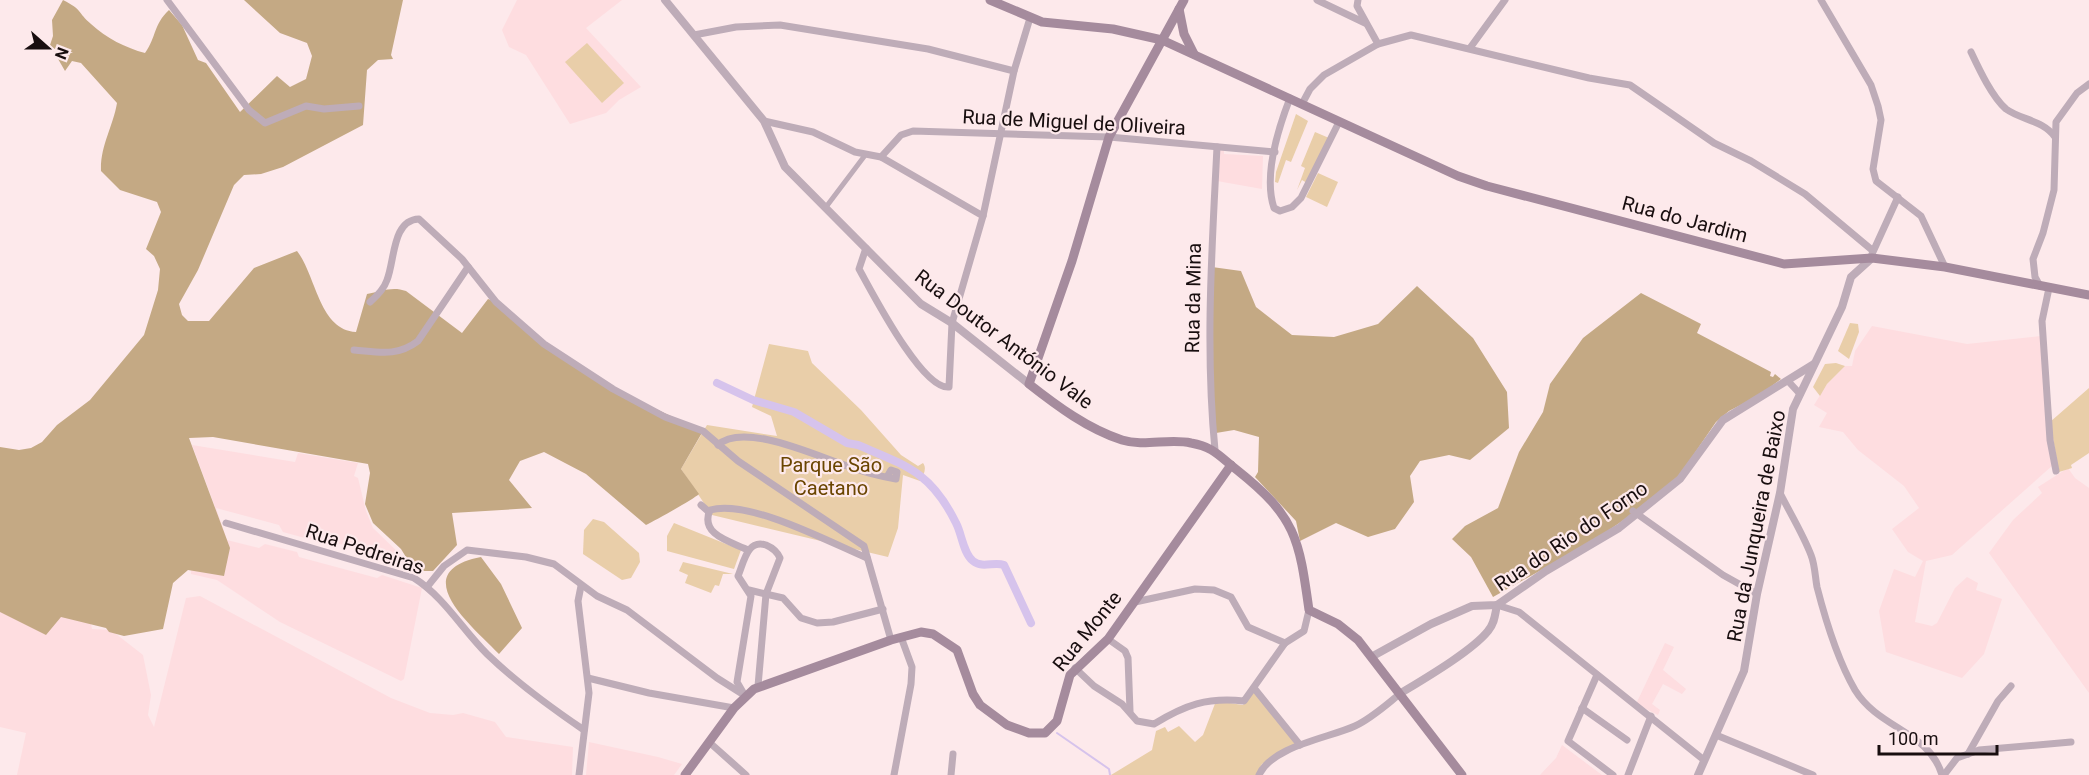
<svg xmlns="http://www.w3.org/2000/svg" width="2089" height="775" viewBox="0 0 2089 775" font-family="Roboto,sans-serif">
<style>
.built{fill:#fedde0}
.green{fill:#e9cea9}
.forest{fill:#c4a984}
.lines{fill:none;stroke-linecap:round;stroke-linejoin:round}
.stream{stroke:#d6c3ec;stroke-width:2}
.canal{stroke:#d6c3ec;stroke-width:8}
.pedestrian{stroke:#beacb8;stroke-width:5}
.minor{stroke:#beacb8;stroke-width:7}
.tertiary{stroke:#beacb8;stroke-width:8}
.secondary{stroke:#a58b9d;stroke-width:9}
.labels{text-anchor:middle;stroke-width:4.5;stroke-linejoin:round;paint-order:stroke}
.street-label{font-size:20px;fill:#180e0f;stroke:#fde9eb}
.park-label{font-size:20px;fill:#6a4500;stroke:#fde9eb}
</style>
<rect width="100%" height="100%" fill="#fde9eb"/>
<!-- built -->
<g class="built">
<polygon points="517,0 622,0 586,28 641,87 619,100 606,113 570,124 526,55 509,47 502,30"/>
<polygon points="1220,150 1224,150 1224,154 1263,156 1262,189 1217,181"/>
<polygon points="1872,326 1967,344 2041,336 2053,465 1952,555 1926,561 1915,622 1932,626 1937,623 1955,588 1967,577 1978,583 1976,590 2002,599 1984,654 1962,678 1886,652 1879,611 1894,569 1915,577 1923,561 1908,552 1892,529 1919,508 1904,486 1858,450 1843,432 1819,427 1827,413 1814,405 1827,384 1845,366 1852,366 1855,351"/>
<polygon points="192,445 295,462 298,453 358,463 354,476 358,478 366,511 373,528 403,557 407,565 386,560 382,555 317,538 312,540 283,532 279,525 216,508 227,540 259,548 265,544 297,552 299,557 377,578 382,575 422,588 404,679 401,681 280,622 217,580 191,574 192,515 215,507"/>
<polygon points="2068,468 2075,478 2089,488 2089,693 1989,553 2013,520 2042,493 2038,487"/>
<polygon points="200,596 391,698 430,713 453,715 463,713 495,722 506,737 573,747 572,775 17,775 26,733 0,727 0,603 86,599 92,629 111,630 143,655 151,695 148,715 154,727 186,598"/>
<polygon points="1665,643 1674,647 1663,670 1686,689 1682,694 1663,684 1652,704 1660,710 1658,715 1636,704"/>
<polygon points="589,742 658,757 682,764 674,775 586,775"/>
<polygon points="1562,745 1602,775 1540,775 1556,758"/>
</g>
<!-- green -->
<g class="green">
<polygon points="587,43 624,83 602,103 565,62"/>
<polygon points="1296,114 1308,121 1291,162 1286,160 1278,183 1275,182 1276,172"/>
<polygon points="1315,132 1329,138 1307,183 1302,180 1297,190 1305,168 1301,166"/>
<polygon points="1318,173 1338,182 1327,207 1306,197"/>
<polygon points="1850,323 1858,324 1859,332 1849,359 1838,351"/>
<path d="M769,344l39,7 4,12 49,47 40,45 17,11 5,-3c4,5 1,12 -3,18l-17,-6 -5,53 -10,29 -176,-42 -31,-46 26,-44 70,11 -6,-20 -19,-9z"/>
<polygon points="1836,363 1845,366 1827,384 1820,396 1813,387 1825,364"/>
<polygon points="2089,388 2089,453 2071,465 2072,468 2059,472 2050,422"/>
<polygon points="593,519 604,522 639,553 640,562 631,578 622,580 583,554 584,530"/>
<polygon points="674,523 741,550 734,569 667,551 667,536"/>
<polygon points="683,562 733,574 723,574 719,586 715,585 711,593 685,583 688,575 679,571"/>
<polygon points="1253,692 1257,694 1297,745 1262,764 1256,775 1111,775 1152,750 1156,731 1165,727 1168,732 1179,726 1195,742 1203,735 1216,701 1243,705"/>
</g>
<!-- forest -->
<g class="forest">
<path d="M63,0c20,10 14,12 28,24 15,14 35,24 54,29 12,-17 8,-28 24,-43l13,15 16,35 8,3 34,49 37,-36 13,11 16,-8 6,-23 -5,-13 -27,-10 -36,-33h159l-12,55 2,4 -15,1 -11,10 -4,55 -80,42 -22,7 -17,1 -10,10 -36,85 -19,34 3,11 6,6h21l45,-53 43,-17c19,24 22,79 59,81l11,-38c14,-3 26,-8 39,-3l56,42 26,-34 8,3 48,42 69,45 90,42 -22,38 18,25c-5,5 -45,27 -53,31l-60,-51 -42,-22 -24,9 -11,19 23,28 -80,5 5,32 -24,26h-11l-13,-9 -8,-13 -28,-26 -8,-19 5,-31 -2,-9 -155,-27 -24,1 41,110 -6,28 -36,-6 -15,13 -10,46 -39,7 -15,-4 -3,-4 -45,-11 -15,18 -46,-23v-165l19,3 12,-2 11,-6 15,-17 33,-25 54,-65 14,-45 2,-21 -6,-13 -8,-7 15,-37 -4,-10 -37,-12 -19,-19c-1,-25 12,-44 16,-68l-36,-40 -9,-2 -7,10 -15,-26 3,-9 -1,-16z"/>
<polygon points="1212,267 1241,271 1256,307 1292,335 1334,337 1378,324 1417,286 1473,338 1507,392 1509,428 1470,460 1449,455 1420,461 1410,476 1414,502 1395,529 1368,537 1336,523 1300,541 1296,521 1255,477 1258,472 1259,437 1234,430 1216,433 1213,393"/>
<polygon points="1641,293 1701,324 1697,333 1771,372 1770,376 1773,377 1775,374 1781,379 1760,395 1729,411 1716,422 1679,476 1631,515 1593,541 1493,597 1471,557 1452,539 1465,526 1498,508 1519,452 1543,412 1550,384 1583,338"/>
<path d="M481,557l20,27 21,44 -23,26c-27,-28 -94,-82 -18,-97z"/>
</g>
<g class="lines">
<!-- stream -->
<polyline class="stream" points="1057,733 1109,769 1110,775"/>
<!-- canal -->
<path class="canal" d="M717,383l36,17 41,12 53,31 11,2c49,21 73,27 98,78 6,11 7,30 17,38 10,8 21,0 31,4l27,58"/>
<!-- pedestrian -->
<polyline class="pedestrian" points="826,207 866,154"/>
<!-- minor -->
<g class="minor">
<polyline points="167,0 249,110 265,123 306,106 324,109 359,106"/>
<polyline points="1317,0 1365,23"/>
<polyline points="1358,0 1357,6 1378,44"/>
<polyline points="1821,0 1871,85 1878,106 1881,120 1873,169 1876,181 1921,216 1945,267"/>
<polyline points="694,35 736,27 780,25 928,49 1014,71"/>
<polyline points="1470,48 1505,0"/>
<path d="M1971,52c8,17 21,45 35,57 15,11 37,11 49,28"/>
<path d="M1290,98c-12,31 -27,77 -16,110l6,3 12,-4 9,-9 38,-76"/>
<polyline points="1302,104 1310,89 1324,75 1378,44 1411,35 1589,78 1630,85 1714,143 1751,161 1805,194 1872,250"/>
<polyline points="764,121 813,132 855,152 881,157 983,216"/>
<polyline points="881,157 901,135 913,131 1109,137 1275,152"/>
<path d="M866,248l-7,21c13,23 63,121 90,118l3,-64 31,-107 31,-145 16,-53"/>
<polyline points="1872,254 1898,197"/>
<polyline points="2040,286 2035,277 2033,259 2043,233 2054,190 2056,122 2077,93 2089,84"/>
<polyline points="2049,288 2042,321 2050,440 2056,471"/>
<path d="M370,302c7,-6 14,-13 17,-22 8,-20 5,-60 32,-61l43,40 34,43 48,42 69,45 52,28 38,14 35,30 126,85 27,94"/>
<path d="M354,350c25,2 43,7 64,-9l50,-74"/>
<polyline points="1788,381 1800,394"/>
<path d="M718,445c25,-24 101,12 129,21 16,6 32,10 49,13l1,-7 -6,-2 -4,7"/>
<path d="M1215,450c-10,-102 -3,-202 2,-303"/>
<path d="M1780,493c10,20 23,41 31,62 4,10 4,21 6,32 9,35 20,72 38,103 24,39 74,41 87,85"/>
<polyline points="701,505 709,512"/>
<polyline points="1633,511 1723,575 1757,594"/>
<path d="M226,523l188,55c30,19 48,51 73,76 30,29 63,53 97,76"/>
<path d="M748,550c-16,-8 -49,-15 -38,-40 39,-11 119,32 157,48"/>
<polyline points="427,587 444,566 467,550 526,557 554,564 597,596 627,610 717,678 744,695"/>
<polyline points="749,590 783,598 801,618 817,623 833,622 883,609"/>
<polyline points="1135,602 1195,589 1214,590 1231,597 1248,627 1285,643"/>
<polyline points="1497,605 1519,612 1704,760"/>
<polyline points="1108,639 1125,651 1128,658 1130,711"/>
<path d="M1075,668l19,18 28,18 15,17 17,3c31,-19 53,-27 90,-23l41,-58 19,-12 5,-21"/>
<polyline points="1597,675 1568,741 1613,775"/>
<polyline points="588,678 649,693 734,708"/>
<polyline points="1254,688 1300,745"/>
<path d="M744,694l-7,-12 14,-86 -13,-20c6,-14 9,-37 28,-31 7,3 11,6 14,13l-14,36 -8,92"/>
<polyline points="1582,708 1627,740"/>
<polyline points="1716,735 1813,775"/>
<polyline points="709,742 746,775"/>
<polyline points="1968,754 1998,701 2011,686"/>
<polyline points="579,775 589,693 578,601 581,586"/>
<polyline points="894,775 911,684 912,667 901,637"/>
<polyline points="951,775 953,754"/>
<path d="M1259,775c13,-29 70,-37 96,-49 17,-8 32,-22 46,-33"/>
<polyline points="1628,775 1651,716"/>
<polyline points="1944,775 1957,758 1979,750 2071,742"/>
</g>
<!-- tertiary -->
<g class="tertiary">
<polyline points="665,0 764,121 785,167 921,304 952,323 1029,384"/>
<polyline points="1373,656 1431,624 1472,606 1497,605 1546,571 1619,528 1680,479 1723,420 1814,364"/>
<path d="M1401,693c23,-14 71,-42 87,-62 7,-8 7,-17 9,-26"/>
<polyline points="1698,775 1744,671 1757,594 1780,493 1793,409 1842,307 1851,277 1872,258"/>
</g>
<!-- secondary -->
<g class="secondary">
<polyline points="990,0 1042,22 1113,29 1162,40 1458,176 1487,186 1784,264 1872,258 1945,267 2089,295"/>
<path d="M1184,0l-75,137 -37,124 -43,123c28,22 59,45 93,56 22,7 47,-2 69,3 23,4 28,13 46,27 59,47 62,68 72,140l29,14 20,16 104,135"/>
<polyline points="1179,9 1184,34 1194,54"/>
<polyline points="685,775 734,708 754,689 891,640 921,632 933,634 957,650 973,694 980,705 1007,725 1029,733 1045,733 1057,721 1070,675 1108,639 1231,465"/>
</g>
</g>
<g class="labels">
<!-- street labels -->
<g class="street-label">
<text transform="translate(1074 122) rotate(3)" y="7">Rua de Miguel de Oliveira</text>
<text transform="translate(1685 219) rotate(15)" y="7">Rua do Jardim</text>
<text transform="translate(1193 298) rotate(-89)" y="7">Rua da Mina</text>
<text transform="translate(1004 339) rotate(37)" y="7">Rua Doutor António Vale</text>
<text transform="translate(1756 526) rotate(-79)" y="7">Rua da Junqueira de Baixo</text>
<text transform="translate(1571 536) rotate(-34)" y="7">Rua do Rio do Forno</text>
<text transform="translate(365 549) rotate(18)" y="7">Rua Pedreiras</text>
<text transform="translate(1087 631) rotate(-51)" y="7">Rua Monte</text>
</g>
<!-- park labels -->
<g class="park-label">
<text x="831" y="472">Parque São<tspan x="831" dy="23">Caetano</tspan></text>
</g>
</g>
<!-- north arrow -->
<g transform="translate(48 48) rotate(111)" stroke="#fde9eb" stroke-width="4.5" paint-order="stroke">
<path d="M0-4.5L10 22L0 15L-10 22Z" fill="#180e0f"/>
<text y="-9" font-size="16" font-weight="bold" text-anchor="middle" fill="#180e0f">N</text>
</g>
<!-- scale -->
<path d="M1879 745v9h118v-9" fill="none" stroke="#180e0f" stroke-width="3"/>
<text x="1888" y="745" font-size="18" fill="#180e0f" stroke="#fde9eb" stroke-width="4.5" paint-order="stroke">100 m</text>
</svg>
